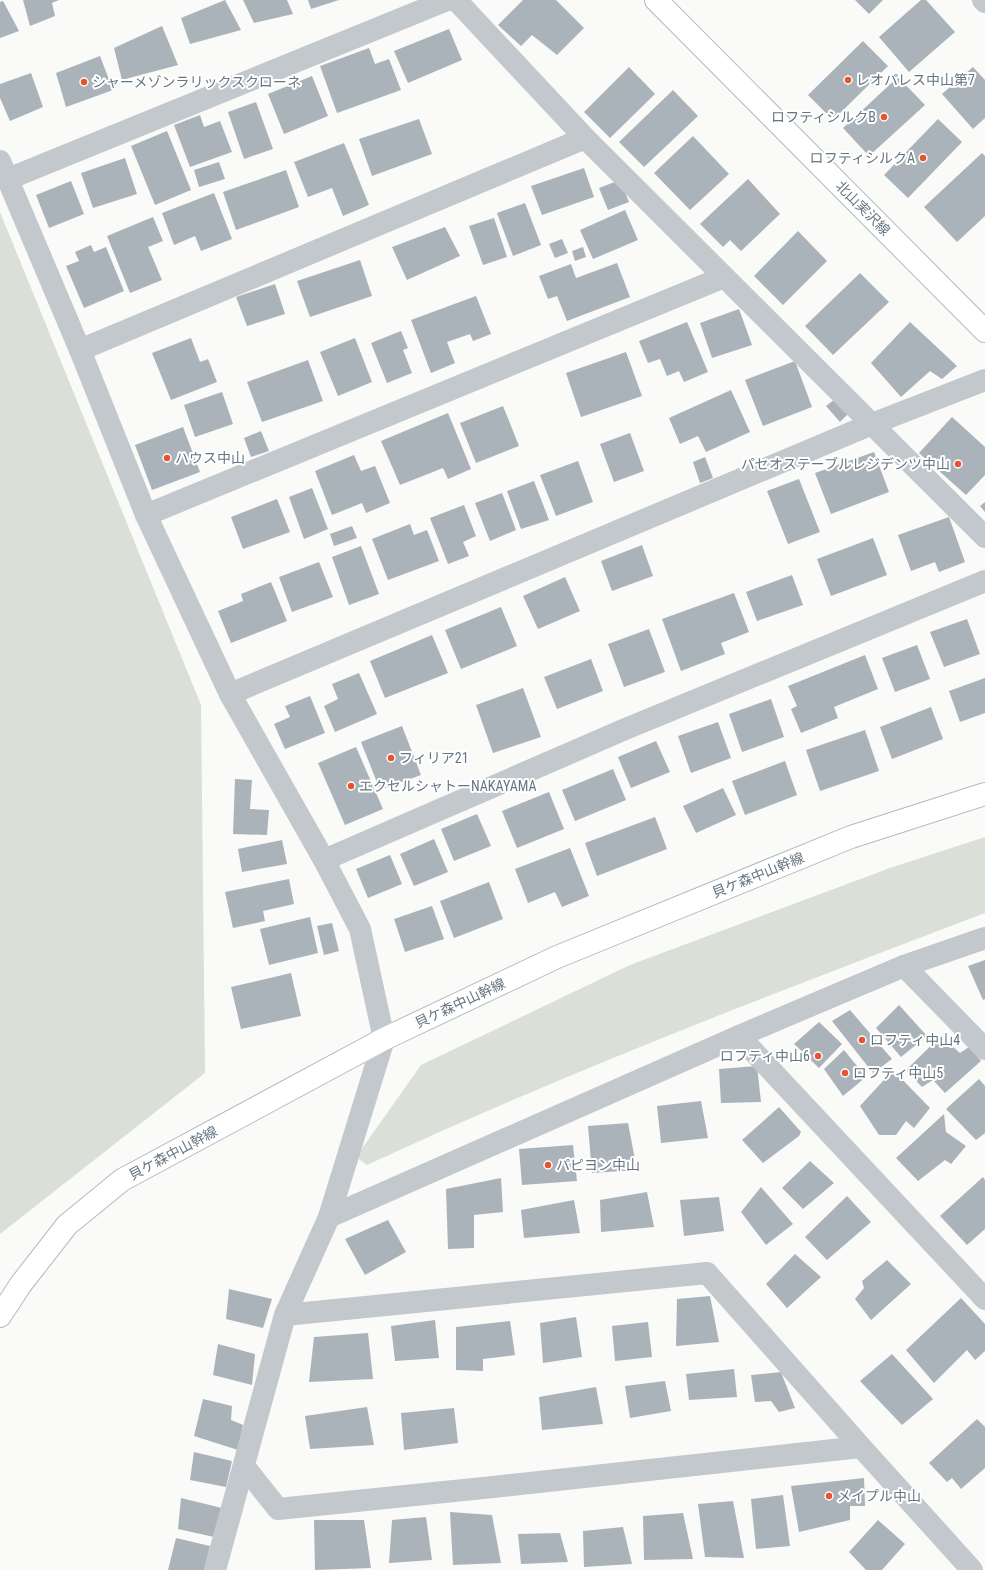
<svg xmlns="http://www.w3.org/2000/svg" width="985" height="1570" viewBox="0 0 985 1570" font-family="'Roboto Condensed','Noto Sans JP',sans-serif">
<style>
.green{fill:#dadfd7}
.building{fill:#aab3b9}
.lines{fill:none;stroke-linecap:round;stroke-linejoin:round}
.secondary-casing{stroke:#b3babf;stroke-width:24}
.street{stroke:#c3c8cc;stroke-width:22}
.secondary{stroke:#fff;stroke-width:22}
.poi-dot{fill:#e4572e;stroke:#fff;stroke-width:1.5}
.labels{text-anchor:middle;stroke-width:4;stroke-linejoin:round;paint-order:stroke}
.poi-label{font-size:14px;fill:#657683;stroke:#fff;text-anchor:start}
.street-label{font-size:14px;fill:#657683;stroke:#fff}
</style>
<rect width="100%" height="100%" fill="#fafaf8"/>
<!-- green -->
<g class="green">
<polygon points="0,212 201,705 205,1073 0,1234"/>
<path d="M985,837v76c-208,79 -416,158 -618,252l-11,-8 65,-92 209,-100 260,-97z"/>
</g>
<!-- building -->
<g class="building">
<polygon points="23,0 59,0 52,3 55,16 30,26"/>
<polygon points="225,0 241,30 190,44 181,18"/>
<polygon points="243,0 287,0 293,14 254,23"/>
<polygon points="308,0 339,0 311,9"/>
<polygon points="523,0 556,0 584,28 557,55 532,35 521,46 498,25"/>
<polygon points="855,0 883,0 869,14"/>
<polygon points="921,0 926,0 955,32 909,72 879,37"/>
<polygon points="3,1 19,31 0,38 0,2"/>
<polygon points="162,26 178,65 122,80 114,48"/>
<polygon points="449,29 462,60 408,83 394,51"/>
<polygon points="863,41 888,66 833,120 808,95"/>
<polygon points="369,48 375,64 389,59 401,90 337,113 320,66"/>
<polygon points="100,56 113,90 66,107 56,73"/>
<polygon points="629,67 655,94 610,138 584,112"/>
<polygon points="973,67 985,80 985,118 973,129 942,94"/>
<polygon points="31,73 43,107 10,121 0,98 0,84"/>
<polygon points="312,76 328,116 284,134 268,94"/>
<polygon points="898,77 925,105 869,156 843,128"/>
<polygon points="673,90 698,116 644,167 619,142"/>
<polygon points="256,102 273,149 244,159 228,112"/>
<polygon points="200,115 204,127 220,121 232,152 190,167 174,125"/>
<polygon points="419,119 432,154 372,176 359,139"/>
<polygon points="938,119 962,142 908,198 884,175"/>
<polygon points="167,131 191,190 155,205 131,146"/>
<polygon points="693,136 729,174 690,210 654,173"/>
<polygon points="344,143 369,205 343,216 332,188 308,197 294,162"/>
<polygon points="982,153 985,156 985,216 957,242 924,207"/>
<polygon points="125,158 137,194 93,208 81,173"/>
<polygon points="219,162 225,179 199,187 194,170"/>
<polygon points="584,168 594,197 542,215 531,186"/>
<polygon points="286,170 299,207 236,230 223,192"/>
<polygon points="748,179 780,214 741,251 730,240 723,247 700,224"/>
<polygon points="620,180 629,202 608,210 599,188"/>
<polygon points="71,181 84,214 49,228 36,195"/>
<polygon points="214,193 232,239 201,251 195,236 174,245 162,213"/>
<polygon points="525,203 541,245 513,256 497,213"/>
<polygon points="625,210 638,240 593,259 580,230"/>
<polygon points="153,217 163,241 148,247 162,280 130,293 107,236"/>
<polygon points="494,218 507,257 483,265 469,226"/>
<polygon points="445,227 460,256 407,280 392,247"/>
<polygon points="798,231 827,261 783,305 754,276"/>
<polygon points="562,239 568,253 555,258 549,244"/>
<polygon points="91,245 94,252 106,247 124,291 84,308 66,266 79,261 75,252"/>
<polygon points="583,247 586,257 575,261 572,251"/>
<polygon points="360,260 372,296 310,317 297,281"/>
<polygon points="617,263 630,297 567,321 557,296 548,299 539,276 571,264 576,278"/>
<polygon points="860,273 889,302 833,355 805,326"/>
<polygon points="275,284 285,314 247,326 236,297"/>
<polygon points="476,296 491,334 473,341 470,334 447,342 455,363 431,373 411,320"/>
<polygon points="739,309 752,345 712,358 700,323"/>
<polygon points="687,322 708,372 684,382 679,371 667,376 660,359 648,363 639,341"/>
<polygon points="910,322 957,366 942,379 930,371 901,397 871,363"/>
<polygon points="401,331 408,348 403,350 412,373 387,383 371,343"/>
<polygon points="191,338 200,362 208,359 217,382 171,400 152,353"/>
<polygon points="355,338 372,382 338,396 320,352"/>
<polygon points="626,352 642,396 581,417 566,373"/>
<polygon points="308,360 323,401 262,422 247,382"/>
<polygon points="795,361 812,407 763,426 745,380"/>
<polygon points="731,390 750,432 706,452 698,436 680,444 669,418"/>
<polygon points="222,392 233,424 195,437 184,405"/>
<polygon points="835,399 848,414 840,422 826,406"/>
<polygon points="503,406 519,446 476,463 460,423"/>
<polygon points="448,413 471,469 448,479 443,468 400,485 381,441"/>
<polygon points="952,417 985,447 985,475 966,495 919,453"/>
<polygon points="183,427 200,472 152,490 135,445"/>
<polygon points="261,431 269,451 251,457 244,438"/>
<polygon points="630,433 644,471 614,482 600,444"/>
<polygon points="874,452 889,492 831,514 815,473"/>
<polygon points="354,455 361,471 375,466 390,503 366,513 362,503 332,515 315,471"/>
<polygon points="705,457 713,478 700,483 693,462"/>
<polygon points="578,461 593,502 556,516 540,475"/>
<polygon points="799,479 820,532 788,544 767,491"/>
<polygon points="534,481 549,520 521,529 507,491"/>
<polygon points="312,488 328,529 304,539 289,497"/>
<polygon points="502,493 516,530 490,541 475,503"/>
<polygon points="277,499 290,532 243,549 231,517"/>
<polygon points="985,502 985,512 980,506"/>
<polygon points="464,505 476,536 463,542 469,556 448,564 430,518"/>
<polygon points="949,517 965,562 939,572 935,562 911,571 898,535"/>
<polygon points="410,524 414,535 427,530 439,561 388,580 372,539"/>
<polygon points="352,526 357,538 334,546 330,534"/>
<polygon points="873,538 887,575 831,596 817,559"/>
<polygon points="642,545 653,576 612,591 601,561"/>
<polygon points="361,546 379,594 349,605 332,557"/>
<polygon points="319,562 333,597 292,612 279,577"/>
<polygon points="792,575 803,605 757,621 746,592"/>
<polygon points="565,577 580,611 538,629 523,596"/>
<polygon points="271,582 287,621 231,643 218,611 243,601 241,594"/>
<polygon points="734,593 749,632 721,643 725,654 681,671 662,619"/>
<polygon points="501,607 517,646 461,669 445,630"/>
<polygon points="967,619 980,654 944,667 930,632"/>
<polygon points="649,629 665,672 624,687 608,644"/>
<polygon points="432,635 448,673 385,698 370,661"/>
<polygon points="917,645 930,679 895,692 882,658"/>
<polygon points="865,655 878,689 834,707 838,718 801,733 791,709 797,706 788,686"/>
<polygon points="591,659 603,691 557,709 544,677"/>
<polygon points="359,673 377,714 335,732 324,706 338,699 332,684"/>
<polygon points="985,678 985,713 960,722 949,691"/>
<polygon points="523,688 541,737 493,753 476,705"/>
<polygon points="310,696 325,733 285,749 274,724 290,717 285,706"/>
<polygon points="771,699 784,737 742,752 729,714"/>
<polygon points="931,707 943,739 892,759 880,727"/>
<polygon points="718,722 731,758 691,773 678,736"/>
<polygon points="402,726 421,775 380,790 361,742"/>
<polygon points="865,730 879,771 820,791 806,750"/>
<polygon points="656,741 670,772 631,788 618,757"/>
<polygon points="356,747 383,809 345,825 318,763"/>
<polygon points="785,761 797,795 745,815 732,781"/>
<polygon points="613,769 626,800 575,821 562,790"/>
<polygon points="235,779 252,780 250,809 269,810 267,835 233,834"/>
<polygon points="723,788 736,815 696,833 683,806"/>
<polygon points="549,792 564,829 517,848 502,811"/>
<polygon points="477,814 491,846 454,861 441,829"/>
<polygon points="655,817 667,849 597,876 585,843"/>
<polygon points="434,839 448,872 414,886 400,854"/>
<polygon points="282,840 287,864 242,872 238,849"/>
<polygon points="570,848 589,896 562,907 555,892 528,903 515,869"/>
<polygon points="390,855 402,884 368,898 356,869"/>
<polygon points="289,879 294,904 263,911 265,921 233,928 225,892"/>
<polygon points="489,882 503,919 454,938 440,901"/>
<polygon points="432,906 444,939 405,952 394,919"/>
<polygon points="310,917 318,953 269,965 260,929"/>
<polygon points="332,923 339,951 324,955 317,926"/>
<polygon points="985,960 985,999 983,1000 968,966"/>
<polygon points="291,973 301,1016 241,1029 231,987"/>
<polygon points="899,1005 927,1036 901,1057 876,1028"/>
<polygon points="850,1010 892,1059 873,1073 832,1021"/>
<polygon points="819,1022 842,1044 819,1068 794,1044"/>
<polygon points="941,1036 960,1053 969,1047 981,1061 945,1093 933,1080 922,1087 906,1070"/>
<polygon points="844,1050 866,1077 843,1096 824,1069"/>
<polygon points="757,1066 761,1102 721,1103 719,1069"/>
<polygon points="893,1070 930,1108 914,1128 906,1121 896,1135 879,1135 860,1106"/>
<polygon points="979,1079 985,1086 985,1133 976,1140 946,1109"/>
<polygon points="701,1101 708,1138 661,1143 657,1106"/>
<polygon points="779,1107 801,1132 799,1136 763,1163 742,1140"/>
<polygon points="944,1114 946,1132 966,1146 951,1164 945,1160 918,1181 896,1158"/>
<polygon points="628,1123 637,1170 592,1173 588,1126"/>
<polygon points="573,1145 577,1181 522,1185 519,1149"/>
<polygon points="810,1161 834,1183 803,1209 782,1188"/>
<polygon points="983,1177 985,1180 985,1229 967,1245 940,1216"/>
<polygon points="501,1178 503,1212 474,1215 474,1248 448,1249 446,1189"/>
<polygon points="761,1187 793,1224 766,1245 741,1212"/>
<polygon points="647,1192 654,1227 601,1232 600,1200"/>
<polygon points="847,1196 871,1222 827,1260 805,1237"/>
<polygon points="719,1197 724,1231 684,1236 680,1200"/>
<polygon points="574,1200 580,1233 524,1238 521,1210"/>
<polygon points="388,1220 406,1252 365,1275 345,1239"/>
<polygon points="795,1254 821,1277 787,1308 766,1284"/>
<polygon points="887,1260 911,1284 871,1320 855,1299 864,1288 862,1281"/>
<polygon points="229,1289 272,1299 263,1328 226,1319"/>
<polygon points="710,1296 719,1342 676,1346 677,1299"/>
<polygon points="961,1298 985,1324 985,1351 975,1360 967,1350 934,1383 906,1350"/>
<polygon points="576,1317 582,1357 543,1363 540,1323"/>
<polygon points="435,1320 439,1358 395,1361 391,1326"/>
<polygon points="510,1321 515,1355 483,1359 483,1371 456,1370 456,1327"/>
<polygon points="648,1322 652,1357 615,1361 612,1326"/>
<polygon points="368,1333 373,1379 309,1382 314,1337"/>
<polygon points="218,1344 255,1354 252,1385 213,1375"/>
<polygon points="892,1354 933,1399 902,1425 860,1381"/>
<polygon points="734,1369 737,1397 689,1400 686,1374"/>
<polygon points="781,1372 795,1408 779,1412 771,1401 755,1402 751,1375"/>
<polygon points="665,1381 671,1411 630,1418 625,1386"/>
<polygon points="596,1387 603,1424 542,1430 539,1397"/>
<polygon points="203,1399 232,1406 231,1420 243,1425 238,1450 194,1436"/>
<polygon points="367,1407 374,1445 310,1449 305,1416"/>
<polygon points="454,1408 458,1443 404,1450 401,1413"/>
<polygon points="977,1419 985,1427 985,1468 961,1489 952,1478 947,1482 929,1463"/>
<polygon points="194,1452 232,1461 226,1487 190,1480"/>
<polygon points="864,1478 865,1506 850,1506 850,1520 799,1532 791,1486"/>
<polygon points="783,1495 790,1546 756,1549 751,1499"/>
<polygon points="181,1498 222,1508 214,1537 178,1529"/>
<polygon points="733,1501 744,1558 705,1557 698,1504"/>
<polygon points="450,1512 492,1515 501,1563 453,1565"/>
<polygon points="683,1513 693,1559 644,1560 643,1516"/>
<polygon points="426,1517 432,1560 389,1563 392,1520"/>
<polygon points="314,1520 364,1520 371,1568 315,1570"/>
<polygon points="878,1520 905,1544 882,1570 866,1570 849,1552"/>
<polygon points="623,1527 632,1564 584,1567 583,1531"/>
<polygon points="560,1533 568,1562 521,1564 518,1534"/>
<polygon points="176,1538 210,1546 204,1570 168,1570"/>
</g>
<g class="lines">
<!-- secondary casing -->
<g class="secondary-casing">
<g id="secondary">
<polyline points="656,0 985,331"/>
<polyline points="0,1316 21,1284 67,1225 122,1180 384,1039 557,957 851,837 985,794"/>
</g>
</g>
<!-- street -->
<g class="street">
<polyline points="456,0 585,138 985,537"/>
<polyline points="983,0 985,2"/>
<polyline points="0,161 80,350 146,515 230,694 324,860 360,929 384,1039 329,1217 285,1315 215,1570"/>
<polyline points="8,179 447,0"/>
<polyline points="80,350 585,138"/>
<polyline points="146,515 724,277"/>
<polyline points="230,694 872,424 985,380"/>
<polyline points="324,860 623,730 985,581"/>
<polyline points="904,966 985,1049"/>
<polyline points="739,1036 985,1299"/>
<polyline points="329,1217 739,1036 904,966 985,938"/>
<polyline points="285,1315 707,1273 861,1447"/>
<polyline points="244,1466 278,1509 493,1487 861,1447 972,1570"/>
</g>
<!-- secondary -->
<use href="#secondary" class="secondary"/>
</g>
<!-- markers -->
<g class="poi-dot">
<circle cx="848" cy="80" r="4"/>
<circle cx="84" cy="82" r="4"/>
<circle cx="884" cy="117" r="4"/>
<circle cx="923" cy="158" r="4"/>
<circle cx="167" cy="458" r="4"/>
<circle cx="958" cy="464" r="4"/>
<circle cx="391" cy="758" r="4"/>
<circle cx="351" cy="786" r="4"/>
<circle cx="862" cy="1040" r="4"/>
<circle cx="818" cy="1056" r="4"/>
<circle cx="845" cy="1073" r="4"/>
<circle cx="548" cy="1165" r="4"/>
<circle cx="829" cy="1496" r="4"/>
</g>
<g class="labels">
<!-- poi labels -->
<g class="poi-label">
<text x="856" y="85">レオパレス中山第7</text>
<text x="92" y="87">シャーメゾンラリックスクローネ</text>
<text x="876" y="122" text-anchor="end">ロフティシルクB</text>
<text x="915" y="163" text-anchor="end">ロフティシルクA</text>
<text x="175" y="463">ハウス中山</text>
<text x="950" y="469" text-anchor="end">パセオステーブルレジデンツ中山</text>
<text x="399" y="763">フィリア21</text>
<text x="359" y="791">エクセルシャトーNAKAYAMA</text>
<text x="870" y="1045">ロフティ中山4</text>
<text x="810" y="1061" text-anchor="end">ロフティ中山6</text>
<text x="853" y="1078">ロフティ中山5</text>
<text x="556" y="1170">パピヨン中山</text>
<text x="837" y="1501">メイプル中山</text>
</g>
<!-- street labels -->
<g class="street-label">
<text transform="translate(863 208) rotate(45)" y="5">北山実沢線</text>
<text transform="translate(758 875) rotate(-22)" y="5">貝ケ森中山幹線</text>
<text transform="translate(460 1003) rotate(-25)" y="5">貝ケ森中山幹線</text>
<text transform="translate(173 1153) rotate(-28)" y="5">貝ケ森中山幹線</text>
</g>
</g>
</svg>
